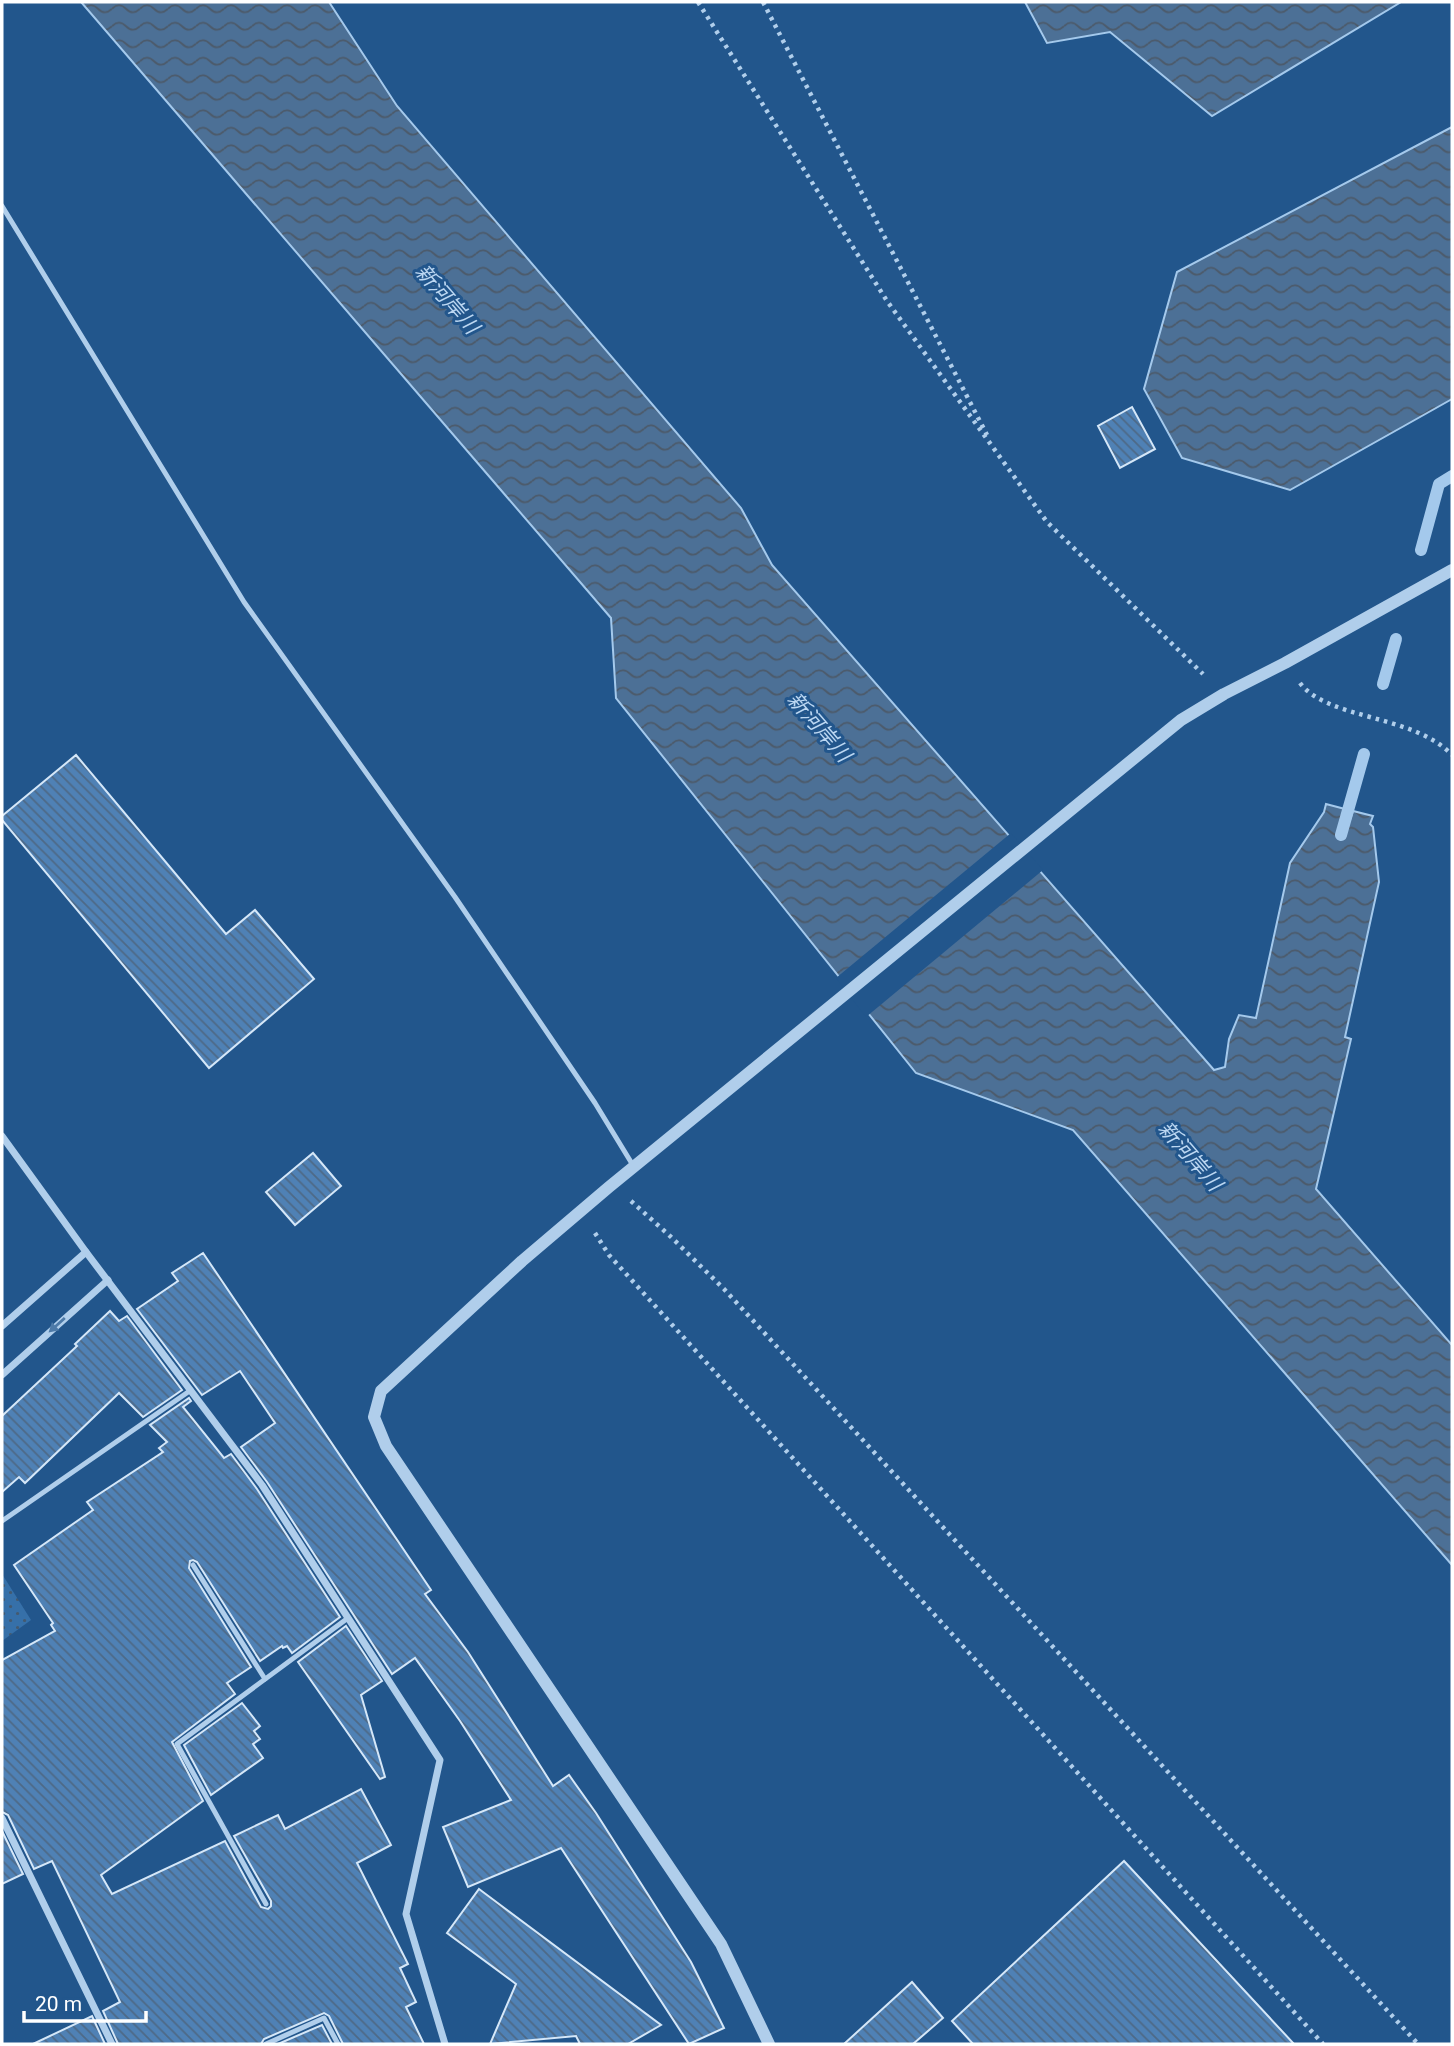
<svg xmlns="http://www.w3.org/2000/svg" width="1454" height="2046" viewBox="0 0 1454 2046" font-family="Roboto,'Noto Sans JP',sans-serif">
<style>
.park{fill:url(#park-dots)}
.water{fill:url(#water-waves);stroke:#a4c9ec;stroke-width:2}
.pier{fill:#22568c}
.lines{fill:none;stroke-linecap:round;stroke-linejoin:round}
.stream{stroke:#a4c9ec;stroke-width:12}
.building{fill:url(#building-back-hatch);stroke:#d5e7f8;stroke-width:2}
.path{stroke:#b0ceeb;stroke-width:4.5;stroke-dasharray:3.5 5;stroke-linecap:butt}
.service{stroke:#b0ceeb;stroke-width:5}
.minor{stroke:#b0ceeb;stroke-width:7}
.tertiary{stroke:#b0ceeb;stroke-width:12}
.oneway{fill:#4d7aa8}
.labels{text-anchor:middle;stroke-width:6;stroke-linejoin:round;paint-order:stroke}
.water-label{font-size:21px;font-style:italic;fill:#bcd7f2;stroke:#22568c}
</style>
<defs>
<pattern id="park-dots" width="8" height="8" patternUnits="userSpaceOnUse" patternTransform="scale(1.75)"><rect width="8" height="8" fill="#3670a9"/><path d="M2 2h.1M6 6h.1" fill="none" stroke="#435a71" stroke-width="1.8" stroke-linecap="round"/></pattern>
<pattern id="water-waves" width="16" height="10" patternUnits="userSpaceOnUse" patternTransform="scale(1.75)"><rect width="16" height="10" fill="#4c7096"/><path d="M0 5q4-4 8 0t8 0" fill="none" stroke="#4c5a6a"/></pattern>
<pattern id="building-back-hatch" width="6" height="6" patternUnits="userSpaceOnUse" patternTransform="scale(1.75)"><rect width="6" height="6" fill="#4f81b5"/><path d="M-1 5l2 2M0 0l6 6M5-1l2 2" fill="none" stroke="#4e6986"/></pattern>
</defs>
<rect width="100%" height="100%" fill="#22568c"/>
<!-- park -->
<polygon class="park" points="2,1574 31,1620 2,1641"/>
<!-- water -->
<g class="water">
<polygon points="81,2 329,2 397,106 741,508 772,565 1214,1070 1225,1067 1229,1039 1239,1015 1256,1018 1290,863 1324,812 1326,804 1345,809 1343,818 1347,821 1350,820 1353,811 1373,816 1370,824 1373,827 1379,882 1345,1037 1351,1039 1316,1189 1452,1345 1452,1565 1073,1130 916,1073 616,698 611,618"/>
<polygon points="1025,2 1401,2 1212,116 1110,32 1047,43"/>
<polygon points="1452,127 1452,399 1290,490 1182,458 1144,389 1177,272"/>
</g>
<!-- pier -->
<polygon class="pier" points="1011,833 1043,870 866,1017 836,978"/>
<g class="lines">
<!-- stream -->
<g class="stream">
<polyline points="1421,550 1439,484 1452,476"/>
<polyline points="1383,684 1396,639"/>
<polyline points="1341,835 1364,754"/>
</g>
</g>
<!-- building -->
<g class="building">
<polygon points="1132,407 1155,449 1120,468 1098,426"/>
<polygon points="76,755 226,934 255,910 314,979 209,1068 2,820 2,816"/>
<polygon points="313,1153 341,1186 295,1225 266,1192"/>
<polygon points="203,1253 431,1590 425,1594 468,1652 553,1786 569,1775 596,1813 691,1962 724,2028 689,2044 561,1848 468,1887 443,1827 511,1800 460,1721 415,1658 392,1674 267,1482 241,1447 275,1423 240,1371 202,1395 137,1309 178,1281 172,1273"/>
<polygon points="110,1311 119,1321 127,1316 182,1390 143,1417 119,1393 25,1483 19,1477 2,1492 2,1416 77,1346 75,1344"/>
<polygon points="189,1398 191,1401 183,1407 224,1458 231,1454 257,1489 340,1617 292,1653 287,1646 283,1648 282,1646 260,1661 197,1562 193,1560 190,1561 189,1568 251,1667 227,1683 235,1694 172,1742 203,1801 101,1875 112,1894 225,1841 261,1907 268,1909 271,1906 271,1901 234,1836 278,1815 285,1829 361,1789 391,1845 357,1863 408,1964 400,1968 416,2002 406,2007 424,2044 343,2044 329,2016 324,2013 264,2039 261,2044 118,2044 103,2011 120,2002 52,1861 34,1869 8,1815 2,1812 2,1660 55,1631 51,1625 53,1623 14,1565 93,1510 87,1502 163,1452 159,1448 167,1442 150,1425"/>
<polygon points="346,1626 382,1681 361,1695 385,1777 380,1779 298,1662"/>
<polygon points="242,1703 260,1726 254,1731 260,1739 253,1744 263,1758 211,1795 184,1745"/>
<polygon points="2,1831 23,1874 2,1884"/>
<polygon points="1124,1861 1294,2044 973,2044 952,2021"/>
<polygon points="479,1889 661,2025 628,2044 580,2044 576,2036 490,2044 516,1984 447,1933"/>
<polygon points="912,1982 943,2018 913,2044 844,2044"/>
<polygon points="92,2016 105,2044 33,2044"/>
<polygon points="322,2025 332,2044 278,2044"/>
</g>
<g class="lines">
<!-- path -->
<g class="path">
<polyline points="698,2 887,301 1047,522 1203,674"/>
<polyline points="763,2 987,435"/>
<path d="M1300,683c28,37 113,31 152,72"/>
<polyline points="631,1201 670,1236 724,1289 1418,2044"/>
<polyline points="595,1233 609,1255 1323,2044"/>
</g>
<!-- service -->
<g class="service">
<polyline points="2,206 244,602 455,897 595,1103 634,1167"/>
<polyline points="2,1521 191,1390"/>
<polyline points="193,1565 265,1679"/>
<polyline points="266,1904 177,1744 348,1618"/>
<polyline points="266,2044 324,2018 338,2044"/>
</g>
<!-- minor -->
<g class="minor">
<polyline points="2,1136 86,1252 262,1485 440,1760 406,1914 445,2044"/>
<polyline points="2,1326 86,1252"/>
<polyline points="2,1375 108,1280"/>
<polyline points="2,1818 112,2044"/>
</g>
<!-- tertiary -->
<polyline class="tertiary" points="769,2044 721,1944 386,1446 374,1417 381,1391 522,1261 609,1187 1181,720 1224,694 1285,663 1452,570"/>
</g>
<!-- one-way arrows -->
<defs><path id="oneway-solid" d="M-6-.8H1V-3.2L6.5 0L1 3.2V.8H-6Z" transform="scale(1.75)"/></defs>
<use class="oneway" href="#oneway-solid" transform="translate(57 1325) rotate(138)"/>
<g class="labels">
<!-- water labels -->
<g class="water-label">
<text transform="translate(447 299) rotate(49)" y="7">新河岸川</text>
<text transform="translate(819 727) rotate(49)" y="7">新河岸川</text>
<text transform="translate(1190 1156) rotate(49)" y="7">新河岸川</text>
</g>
</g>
<!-- border -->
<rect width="1454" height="2046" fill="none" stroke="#ffffff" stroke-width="7"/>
<!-- scale -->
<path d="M24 2011v10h122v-10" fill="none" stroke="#ffffff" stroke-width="3.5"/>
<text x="35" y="2011" font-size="21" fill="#ffffff" stroke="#22568c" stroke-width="5" paint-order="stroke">20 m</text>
</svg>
